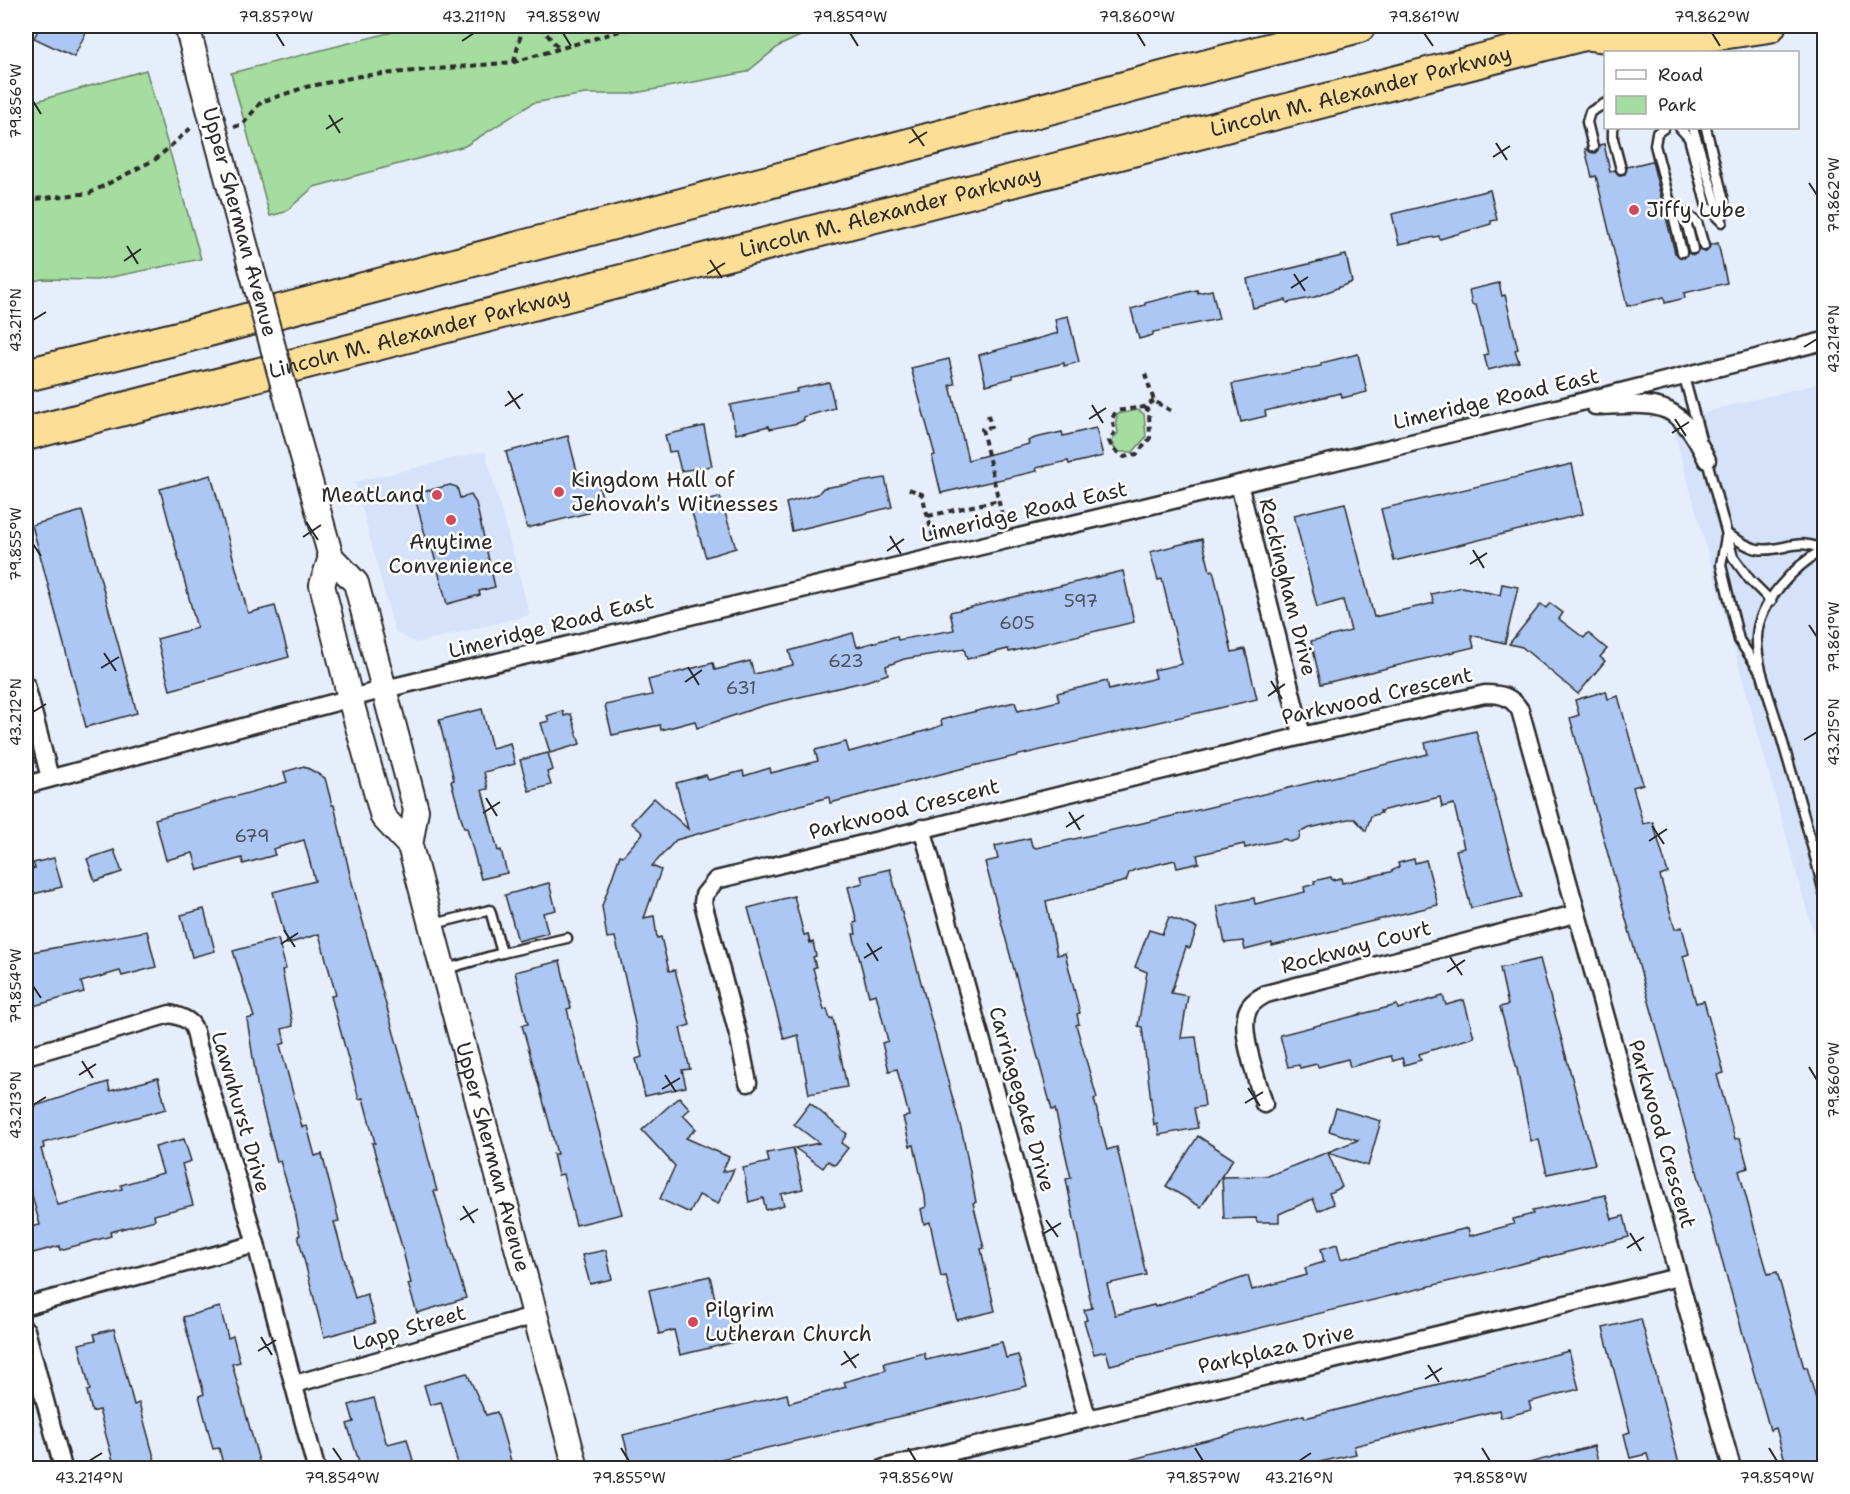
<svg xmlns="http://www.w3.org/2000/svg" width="1850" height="1494" viewBox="0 0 1850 1494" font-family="'Shantell Sans',sans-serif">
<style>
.built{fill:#d5e2fa}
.green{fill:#a5dc9f;stroke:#688465;stroke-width:1.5}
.building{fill:#acc7f4;stroke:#2b2b2b;stroke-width:1.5}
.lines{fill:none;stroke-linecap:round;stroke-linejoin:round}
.service-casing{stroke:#2b2b2b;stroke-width:13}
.minor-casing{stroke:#2b2b2b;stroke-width:21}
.secondary-casing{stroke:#2b2b2b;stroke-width:28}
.motorway-casing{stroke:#2b2b2b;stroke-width:36}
.path{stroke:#2b2b2b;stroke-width:4;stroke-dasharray:6 4.5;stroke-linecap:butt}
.service{stroke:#fff;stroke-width:8}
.minor{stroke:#fff;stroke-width:16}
.secondary{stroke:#fff;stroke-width:24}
.motorway{stroke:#fcde96;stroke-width:32}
.secondary-bridge-casing{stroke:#2b2b2b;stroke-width:28;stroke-linecap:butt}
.secondary-bridge{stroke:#fff;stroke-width:24}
.ticks{fill:none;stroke:#2b2b2b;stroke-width:2}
.poi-dot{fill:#d1495b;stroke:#fff;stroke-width:2}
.labels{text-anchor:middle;stroke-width:5;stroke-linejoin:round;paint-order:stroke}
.number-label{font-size:18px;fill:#4b525d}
.street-label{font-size:21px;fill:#2b2b2b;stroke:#fff}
.poi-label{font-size:21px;fill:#2b2b2b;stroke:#fff;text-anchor:start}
.neatline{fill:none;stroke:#2b2b2b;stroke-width:2}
.ticks-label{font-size:15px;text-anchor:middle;fill:#2b2b2b}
</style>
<rect width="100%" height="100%" fill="#e6eefc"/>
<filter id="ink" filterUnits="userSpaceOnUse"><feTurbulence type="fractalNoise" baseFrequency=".0167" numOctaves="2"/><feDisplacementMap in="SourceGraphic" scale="12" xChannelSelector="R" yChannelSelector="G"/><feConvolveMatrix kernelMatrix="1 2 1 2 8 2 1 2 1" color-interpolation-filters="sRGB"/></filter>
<g filter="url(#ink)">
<!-- built -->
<g class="built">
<polygon points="1824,382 1824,972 1672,424 1720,408"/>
<polygon points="485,451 530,615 416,643 395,632 355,482"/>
</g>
<!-- green -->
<g class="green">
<polygon points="416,26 821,26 779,46 747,72 630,94 585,94 533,103 465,146 314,187 285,212 270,216 231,73"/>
<polygon points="146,70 201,259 97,280 42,279 26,283 26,104"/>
<polygon points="1138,410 1144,414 1146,437 1133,452 1120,452 1114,448 1113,439 1118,433 1116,420 1118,414"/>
</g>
<!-- building -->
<g class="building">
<polygon points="40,26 89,26 74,57 34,38"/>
<polygon points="1604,144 1610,172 1615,170 1619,175 1625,174 1627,167 1652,161 1675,253 1684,258 1688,253 1694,255 1699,250 1706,252 1710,245 1718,243 1727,283 1684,293 1685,298 1665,303 1664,297 1627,306 1596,176 1592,177 1585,149 1595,153 1599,145"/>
<polygon points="1490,190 1497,220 1491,221 1491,224 1440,239 1439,236 1399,244 1392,214"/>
<polygon points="1346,255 1352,282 1315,297 1287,303 1286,300 1253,308 1247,279"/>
<polygon points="1499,283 1502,296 1505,295 1518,349 1515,350 1519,362 1488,370 1484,355 1488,354 1476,305 1472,305 1469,290"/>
<polygon points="1197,290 1198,293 1212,290 1219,319 1153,332 1153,335 1139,339 1131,309 1145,305 1145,303"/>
<polygon points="1068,316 1079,362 1064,366 1064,363 1013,375 1013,378 986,385 979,355 1058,333 1058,335 1055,319"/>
<polygon points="1358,354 1367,392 1342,398 1341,393 1265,411 1266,416 1241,422 1232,384 1321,366 1321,363"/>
<polygon points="949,359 955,384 950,385 968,460 1029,444 1028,441 1035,438 1062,432 1063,436 1096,428 1103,456 1069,464 1068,461 1036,468 1037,471 941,493 932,456 935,455 911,368"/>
<polygon points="829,382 835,408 803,417 804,420 798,423 770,429 769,426 736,434 730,405 797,392 796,389"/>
<polygon points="704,426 712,466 681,471 676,451 669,452 665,435"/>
<polygon points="568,436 579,479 597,479 604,504 587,508 588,513 527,528 506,452"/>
<polygon points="1572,464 1583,514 1394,561 1381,509"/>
<polygon points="211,475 248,613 275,606 289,657 170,690 157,639 197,628 160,489"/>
<polygon points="885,478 892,507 792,531 786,503 818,494 823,488"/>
<polygon points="450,485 457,487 460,498 471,495 476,503 495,587 479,591 480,595 447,604 432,548 429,549 414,494"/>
<polygon points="720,497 736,548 706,557 690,507"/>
<polygon points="1345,503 1374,617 1434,603 1431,594 1462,587 1500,595 1502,584 1518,587 1505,643 1471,635 1474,647 1321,684 1311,641 1351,631 1343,600 1317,607 1294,515"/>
<polygon points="82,511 137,713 86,727 32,525"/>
<polygon points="1202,539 1210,571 1213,570 1232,652 1245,649 1257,699 956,770 830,803 829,797 676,840 652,866 661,870 644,918 654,916 657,938 661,937 669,971 675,970 690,1025 680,1028 690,1069 682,1070 686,1087 645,1096 636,1059 642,1057 627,986 615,937 607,938 602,906 620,855 623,856 643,833 631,823 654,798 688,829 676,783 706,775 708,780 743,771 744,776 770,768 771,773 818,761 815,750 846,742 849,752 932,729 942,725 941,720 956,716 1015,702 1018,711 1059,701 1057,693 1087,686 1107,681 1109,690 1156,678 1154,670 1182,664 1162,579 1158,580 1150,552"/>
<polygon points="1123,571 1134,622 1009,652 1008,649 967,659 964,649 904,659 886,666 888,674 867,681 762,706 697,728 695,721 661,730 660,725 612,735 605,705 652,695 648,680 713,663 715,670 750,661 754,674 793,665 789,651 853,633 857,647 897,636 898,640 954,630 950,612"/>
<polygon points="1550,603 1563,613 1559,619 1584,638 1588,633 1607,649 1600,657 1605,661 1578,694 1522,647 1509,644 1541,604 1546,608"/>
<polygon points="1606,691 1608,699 1618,696 1635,757 1643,784 1633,787 1643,824 1653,822 1662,853 1668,873 1660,876 1675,929 1682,927 1689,954 1683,956 1696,1003 1704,1001 1724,1073 1717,1075 1735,1139 1740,1138 1748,1168 1739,1171 1754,1226 1768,1274 1777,1272 1804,1368 1807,1367 1818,1406 1824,1432 1824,1468 1787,1468 1776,1428 1770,1430 1641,973 1570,718 1579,715 1575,700"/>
<polygon points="482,709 492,748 510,743 515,764 484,772 488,789 482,790 498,851 501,850 507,873 481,879 467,828 464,828 451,781 454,780 439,720"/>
<polygon points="563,711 564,716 571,714 580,744 550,753 541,723 549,721 547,716"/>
<polygon points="1476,731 1522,897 1471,908 1456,850 1464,848 1454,804 1442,807 1440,797 1380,811 1381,813 1371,816 1366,831 1355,819 1348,819 1310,828 1300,832 1299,839 1290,842 1285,839 1245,848 1244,844 1197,855 1199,863 1177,868 1175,860 1134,870 1129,873 1126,881 1046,901 1057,955 1065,953 1080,1013 1077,1014 1079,1024 1076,1025 1097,1098 1094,1099 1107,1150 1117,1147 1146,1275 1107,1284 1115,1315 1154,1305 1155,1307 1248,1276 1252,1290 1307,1275 1305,1268 1324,1262 1321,1249 1337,1244 1341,1259 1468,1228 1470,1236 1514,1224 1513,1219 1533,1214 1532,1211 1605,1195 1612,1219 1624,1216 1629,1237 1110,1365 1106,1351 1094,1354 1084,1321 1087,1320 1084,1310 1092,1308 1066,1179 1071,1178 1055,1109 1052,1110 985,862 998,859 995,846 1030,838 1032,846 1036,848 1198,810 1428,754 1425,743"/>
<polygon points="548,753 553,770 547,772 551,785 529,791 520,760"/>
<polygon points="304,766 325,778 332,805 334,805 351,879 419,1123 437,1191 434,1191 466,1298 417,1313 408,1284 411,1283 402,1247 372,1143 375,1143 363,1098 359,1099 331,996 336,995 319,934 287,944 273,892 315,881 304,840 273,849 275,855 243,864 242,858 198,870 193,853 166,860 155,819 287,782 284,772"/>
<polygon points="114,850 122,872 95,881 87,859"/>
<polygon points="54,858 62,887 33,894 27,870 35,868 33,863"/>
<polygon points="1414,859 1415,863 1426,860 1438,905 1272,946 1272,943 1245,950 1243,941 1225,943 1217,906 1254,898 1255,904 1305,892 1304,887 1315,884 1314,881 1331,877 1332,880 1341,878 1342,883 1390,872 1399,867 1398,863"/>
<polygon points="890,869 963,1136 976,1202 973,1203 984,1248 981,1249 995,1311 957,1320 946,1276 941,1277 930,1222 924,1224 921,1209 926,1207 925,1196 914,1145 910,1146 903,1117 909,1116 897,1069 889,1071 882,1043 888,1041 876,994 869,996 853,934 856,934 854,923 857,922 848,887 863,883 861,876"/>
<polygon points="549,883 556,910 543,913 548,933 518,941 505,895"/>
<polygon points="794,896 804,935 808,934 810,943 813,942 816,956 813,957 816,967 813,968 824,1010 827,1009 830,1019 833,1018 847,1087 809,1094 798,1035 784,1039 748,908"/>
<polygon points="204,909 215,951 192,957 181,915"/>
<polygon points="1169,917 1197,928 1190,948 1186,947 1171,993 1188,996 1181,1038 1196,1037 1205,1106 1194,1108 1198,1128 1159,1135 1157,1124 1154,1125 1142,1027 1138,1026 1147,972 1135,967 1149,930 1162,934"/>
<polygon points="147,931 156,967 122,976 120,971 81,982 84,992 26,1008 26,953"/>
<polygon points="278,939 286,969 282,970 293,1026 282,1029 285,1043 280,1045 302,1127 307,1126 315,1156 322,1154 339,1221 334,1222 355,1298 367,1294 375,1323 324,1337 298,1236 300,1235 294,1206 280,1161 277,1162 258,1090 247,1019 254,1017 233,951"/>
<polygon points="1540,959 1595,1164 1547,1174 1539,1140 1531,1141 1517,1069 1500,1007 1508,1005 1500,968"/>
<polygon points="560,961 571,1008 567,1009 581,1066 622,1214 576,1225 563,1174 558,1175 553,1154 557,1154 549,1122 522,1025 528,1024 515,972"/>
<polygon points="1443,996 1446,1005 1464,1000 1474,1037 1419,1054 1421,1060 1404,1065 1402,1058 1393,1061 1391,1056 1350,1067 1348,1059 1318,1067 1317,1064 1300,1068 1299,1065 1288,1067 1280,1035 1397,1005 1398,1009"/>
<polygon points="158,1078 166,1109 43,1143 44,1148 41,1149 58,1205 122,1189 121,1185 163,1173 155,1147 184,1139 191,1161 182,1164 193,1205 154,1215 155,1220 110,1232 111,1236 60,1250 59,1246 26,1255 26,1228 40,1225 26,1173 26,1109 108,1082 110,1091"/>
<polygon points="679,1097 690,1109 683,1115 696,1129 686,1138 729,1157 722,1172 734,1169 718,1204 699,1195 690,1213 660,1199 675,1166 642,1130"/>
<polygon points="810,1103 847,1134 841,1143 848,1148 835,1165 828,1161 823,1168 795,1148 819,1143 794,1124"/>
<polygon points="1336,1108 1381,1121 1368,1166 1328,1153 1342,1187 1329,1193 1334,1204 1318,1211 1313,1199 1279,1214 1279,1222 1257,1222 1256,1218 1224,1219 1222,1177 1268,1176 1358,1140 1329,1131"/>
<polygon points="1198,1136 1233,1159 1201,1207 1166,1186"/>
<polygon points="793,1148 803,1189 781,1194 784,1205 766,1210 763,1198 749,1202 743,1168 769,1162 767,1153"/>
<polygon points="606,1250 612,1279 590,1284 582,1255"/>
<polygon points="710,1276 718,1313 728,1311 735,1342 680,1355 674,1330 659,1334 649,1290"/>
<polygon points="220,1307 228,1338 233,1336 240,1362 232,1364 261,1468 224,1468 219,1448 213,1449 199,1396 204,1394 183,1317"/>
<polygon points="1641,1319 1666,1412 1680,1468 1651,1468 1647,1454 1630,1458 1624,1434 1630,1432 1603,1328"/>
<polygon points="114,1329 134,1405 139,1403 157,1468 115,1468 99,1410 92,1412 87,1391 90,1390 79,1344 96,1340 94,1334"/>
<polygon points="1002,1342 1006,1358 1018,1355 1027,1386 683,1468 632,1468 623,1435 787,1394 789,1403 846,1387 844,1382 886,1370 884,1363 924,1353 926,1360"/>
<polygon points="1569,1351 1579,1389 1529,1402 1531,1410 1501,1418 1499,1410 1354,1446 1356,1454 1293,1468 1121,1468 1121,1462 1176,1448 1304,1415 1305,1418"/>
<polygon points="467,1373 486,1415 497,1412 513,1468 459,1468 441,1402 430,1405 424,1385"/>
<polygon points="374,1398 386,1442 388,1444 407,1439 415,1468 361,1468 347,1424 354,1422 349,1405"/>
<polygon points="1594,1446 1600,1468 1530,1468 1529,1463"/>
</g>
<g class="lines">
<!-- service casing -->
<g class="service-casing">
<g id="service">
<polyline points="1613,128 1613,139 1621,169"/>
<polyline points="1664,128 1657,133 1655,145 1670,203 1697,222 1704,246"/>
<polyline points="1680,128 1689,138 1707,207 1722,222"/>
<polyline points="1693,128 1722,221"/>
<polyline points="1706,128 1724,201 1723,215"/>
<polyline points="1593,147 1587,122 1590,112 1606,103"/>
<polyline points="1671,206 1682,252"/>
<polyline points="1676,210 1687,225 1693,249"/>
<polyline points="1684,377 1701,439"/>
<polyline points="1706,457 1733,557 1750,580 1771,601"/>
<path d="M1727,534c9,5 20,13 30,15 27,4 38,-13 66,1"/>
<polyline points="1726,537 1721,565 1739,640 1762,674"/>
<path d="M1824,549c-28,16 -66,53 -67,88 -1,29 13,61 21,89 16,55 33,111 46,167"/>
<polyline points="1813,847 1824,842"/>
<polyline points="434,924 490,910 502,953 446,969"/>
<polyline points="502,953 567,938"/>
</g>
</g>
<!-- minor casing -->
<g class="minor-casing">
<g id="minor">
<path d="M1595,406c63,-2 82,-9 112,54"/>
<polyline points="1239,484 1302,736"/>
<polyline points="26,685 50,778"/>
<polyline points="26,785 385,689 1561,407 1824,341"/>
<polyline points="922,828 1087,1417"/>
<path d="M26,1056l144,-42c21,5 25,9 28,32l58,198 60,224"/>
<path d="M748,1083l-9,-45 -36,-135 1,-8 12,-15 586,-144 183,-42c16,0 26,2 35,16l212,758"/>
<path d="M1264,1104c-6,-23 -26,-74 -16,-94 3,-8 11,-12 18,-16l309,-80"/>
<polyline points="26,1306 256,1244"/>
<polyline points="26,1330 63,1468"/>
<polyline points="295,1384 536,1315"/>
<polyline points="884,1468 1678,1277"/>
</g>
</g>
<!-- secondary casing -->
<g class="secondary-casing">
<g id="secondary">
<polyline points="187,26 251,267"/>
<path id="s1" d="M297,435l34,122 25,26 60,227 -6,36 166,622"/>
<polyline points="331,557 322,585 350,698 383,817 410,846"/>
</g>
</g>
<!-- motorway casing -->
<g class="motorway-casing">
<g id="motorway">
<polyline points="1591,34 1660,42 1769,26"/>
<polyline points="26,375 178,338 1359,26"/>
<path id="s2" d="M26,434l1589,-408"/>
</g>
</g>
<!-- path -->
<g class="path">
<polyline points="540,26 560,50"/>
<polyline points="514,62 523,26"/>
<polyline points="234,127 243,124 261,102 306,87 360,76 514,62 637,26"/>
<polyline points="26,200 90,193 156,159 192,127"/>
<polyline points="1145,374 1154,401 1175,413"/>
<polyline points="1144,407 1149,411 1150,438 1137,454 1124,457 1113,449 1109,441 1115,432 1112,419 1116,411 1144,407 1154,401"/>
<polyline points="988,415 991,427 982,429 1004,524"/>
<polyline points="909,489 922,494 934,541"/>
<polyline points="928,516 999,500"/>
</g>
<!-- service -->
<use href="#service" class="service"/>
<!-- minor -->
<use href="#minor" class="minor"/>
<!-- secondary -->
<use href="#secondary" class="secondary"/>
<!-- motorway -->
<use href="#motorway" class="motorway"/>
<!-- secondary-bridge casing -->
<g class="secondary-bridge-casing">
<polyline id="secondary-bridge" points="251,267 297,435"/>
</g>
<!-- secondary-bridge -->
<use href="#secondary-bridge" class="secondary-bridge"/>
</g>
</g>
<!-- ticks -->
<path class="ticks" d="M276,33l8,13M563,33l8,13M850,33l8,13M1137,33l8,13M1424,33l9,13M1712,33l8,13M462,41l12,-8M33,101l8,13M329,115l11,18M326,129l17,-11M912,129l12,17M909,143l18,-11M1496,143l11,17M1493,157l17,-11M1809,183l8,12M127,246l11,18M710,260l12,18M124,261l17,-12M707,274l18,-11M1294,274l11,17M1291,288l17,-11M33,320l13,-8M1804,347l13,-8M508,391l12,18M1092,405l11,18M505,406l18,-12M1089,419l17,-11M1675,419l11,17M1672,433l17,-11M306,522l12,18M890,536l11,18M303,537l18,-12M33,544l8,12M1473,550l11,18M887,551l17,-12M1470,564l17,-11M1809,625l8,12M104,653l12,18M688,667l11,18M101,668l18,-11M1271,681l11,18M685,682l17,-12M1268,696l17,-12M33,712l13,-8M1804,740l13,-8M486,798l11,18M1069,812l11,18M483,813l17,-11M1652,826l12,18M1066,827l18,-12M1649,841l18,-12M284,930l11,17M867,943l11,18M281,944l17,-11M1450,957l12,18M864,958l18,-11M1447,972l18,-12M33,986l8,12M82,1061l11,17M1809,1067l8,13M79,1075l17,-11M665,1075l11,17M1248,1088l12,18M662,1089l18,-11M1245,1103l18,-11M33,1105l13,-8M463,1206l11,17M460,1220l18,-11M1046,1220l12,17M1630,1233l11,18M1043,1234l18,-11M1627,1248l17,-11M261,1337l11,18M258,1351l18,-11M844,1351l12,17M841,1365l18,-11M1428,1365l11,17M1425,1379l17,-11M333,1448l9,13M621,1448l8,13M908,1448l8,13M1195,1448l8,13M1482,1448l8,13M1769,1448l8,13M89,1461l13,-8M1299,1461l12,-8"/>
<!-- markers -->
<g class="poi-dot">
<circle cx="1634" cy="210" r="6"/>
<circle cx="559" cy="492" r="6"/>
<circle cx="437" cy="495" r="6"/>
<circle cx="451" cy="520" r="6"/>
<circle cx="693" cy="1322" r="6"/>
</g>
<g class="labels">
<!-- number labels -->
<g class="number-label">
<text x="1081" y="607">597</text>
<text x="1017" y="629">605</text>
<text x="846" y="667">623</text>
<text x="741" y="694">631</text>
<text x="252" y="842">679</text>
</g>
<!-- street labels -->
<g class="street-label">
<text dy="7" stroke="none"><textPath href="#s2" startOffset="1378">Lincoln M. Alexander Parkway</textPath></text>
<text dy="7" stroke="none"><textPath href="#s2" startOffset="892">Lincoln M. Alexander Parkway</textPath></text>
<text transform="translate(240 222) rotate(75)" y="7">Upper Sherman Avenue</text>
<text dy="7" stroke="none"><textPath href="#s2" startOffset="406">Lincoln M. Alexander Parkway</textPath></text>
<text transform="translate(1496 399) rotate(-13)" y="7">Limeridge Road East</text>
<text transform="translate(1024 512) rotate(-13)" y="7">Limeridge Road East</text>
<text transform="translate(1288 587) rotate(76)" y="7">Rockingham Drive</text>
<text transform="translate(551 626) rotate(-14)" y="7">Limeridge Road East</text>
<text transform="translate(1377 696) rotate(-13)" y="7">Parkwood Crescent</text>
<text transform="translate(904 809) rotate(-14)" y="7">Parkwood Crescent</text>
<text transform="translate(1356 947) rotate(-15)" y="7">Rockway Court</text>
<text transform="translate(1022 1099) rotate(74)" y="7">Carriagegate Drive</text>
<text transform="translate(241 1112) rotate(74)" y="7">Lawnhurst Drive</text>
<text transform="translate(1662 1134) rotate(74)" y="7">Parkwood Crescent</text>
<text dy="7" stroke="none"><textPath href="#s1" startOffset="756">Upper Sherman Avenue</textPath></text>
<text transform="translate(409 1328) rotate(-16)" y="7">Lapp Street</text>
<text transform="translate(1276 1349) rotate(-13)" y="7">Parkplaza Drive</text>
</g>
<!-- poi labels -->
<g class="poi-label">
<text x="1646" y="217">Jiffy Lube</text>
<text x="571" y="487">Kingdom Hall of<tspan x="571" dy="24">Jehovah's Witnesses</tspan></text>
<text x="425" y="502" text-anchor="end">MeatLand</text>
<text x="451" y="549" text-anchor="middle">Anytime<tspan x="451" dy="24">Convenience</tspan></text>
<text x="705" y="1317">Pilgrim<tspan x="705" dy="24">Lutheran Church</tspan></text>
</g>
</g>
<!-- margin -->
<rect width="1850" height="1494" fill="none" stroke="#fff" stroke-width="66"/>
<!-- legend -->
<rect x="1604" y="51" width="195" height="78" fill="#ffffff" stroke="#aaaaaa" stroke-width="1.5"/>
<rect x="1616" y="70" width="30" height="9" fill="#ffffff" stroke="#aaaaaa" stroke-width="1.5"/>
<text x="1658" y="81" font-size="18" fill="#2b2b2b">Road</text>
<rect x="1616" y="96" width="30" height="18" fill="#a5dc9f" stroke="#aaaaaa" stroke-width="1.5"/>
<text x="1658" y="111" font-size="18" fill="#2b2b2b">Park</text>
<rect x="33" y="33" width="1784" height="1428" class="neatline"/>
<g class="ticks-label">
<text x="276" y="22">79.857°W</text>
<text x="474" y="22">43.211°N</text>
<text x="563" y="22">79.858°W</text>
<text x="850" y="22">79.859°W</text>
<text x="1137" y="22">79.860°W</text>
<text x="1424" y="22">79.861°W</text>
<text x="1712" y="22">79.862°W</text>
<text transform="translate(16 101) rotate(-90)" y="5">79.856°W</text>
<text transform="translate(1834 195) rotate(-90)" y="5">79.862°W</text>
<text transform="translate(16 320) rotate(-90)" y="5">43.211°N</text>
<text transform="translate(1834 339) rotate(-90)" y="5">43.214°N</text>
<text transform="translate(16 544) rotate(-90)" y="5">79.855°W</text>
<text transform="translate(1834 637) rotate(-90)" y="5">79.861°W</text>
<text transform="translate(16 712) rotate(-90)" y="5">43.212°N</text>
<text transform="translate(1834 732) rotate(-90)" y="5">43.215°N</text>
<text transform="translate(16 986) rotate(-90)" y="5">79.854°W</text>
<text transform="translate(1834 1080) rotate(-90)" y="5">79.860°W</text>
<text transform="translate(16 1105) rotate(-90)" y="5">43.213°N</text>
<text x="89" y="1483">43.214°N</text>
<text x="342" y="1483">79.854°W</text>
<text x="629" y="1483">79.855°W</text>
<text x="916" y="1483">79.856°W</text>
<text x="1203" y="1483">79.857°W</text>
<text x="1299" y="1483">43.216°N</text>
<text x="1490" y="1483">79.858°W</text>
<text x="1777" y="1483">79.859°W</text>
</g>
</svg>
